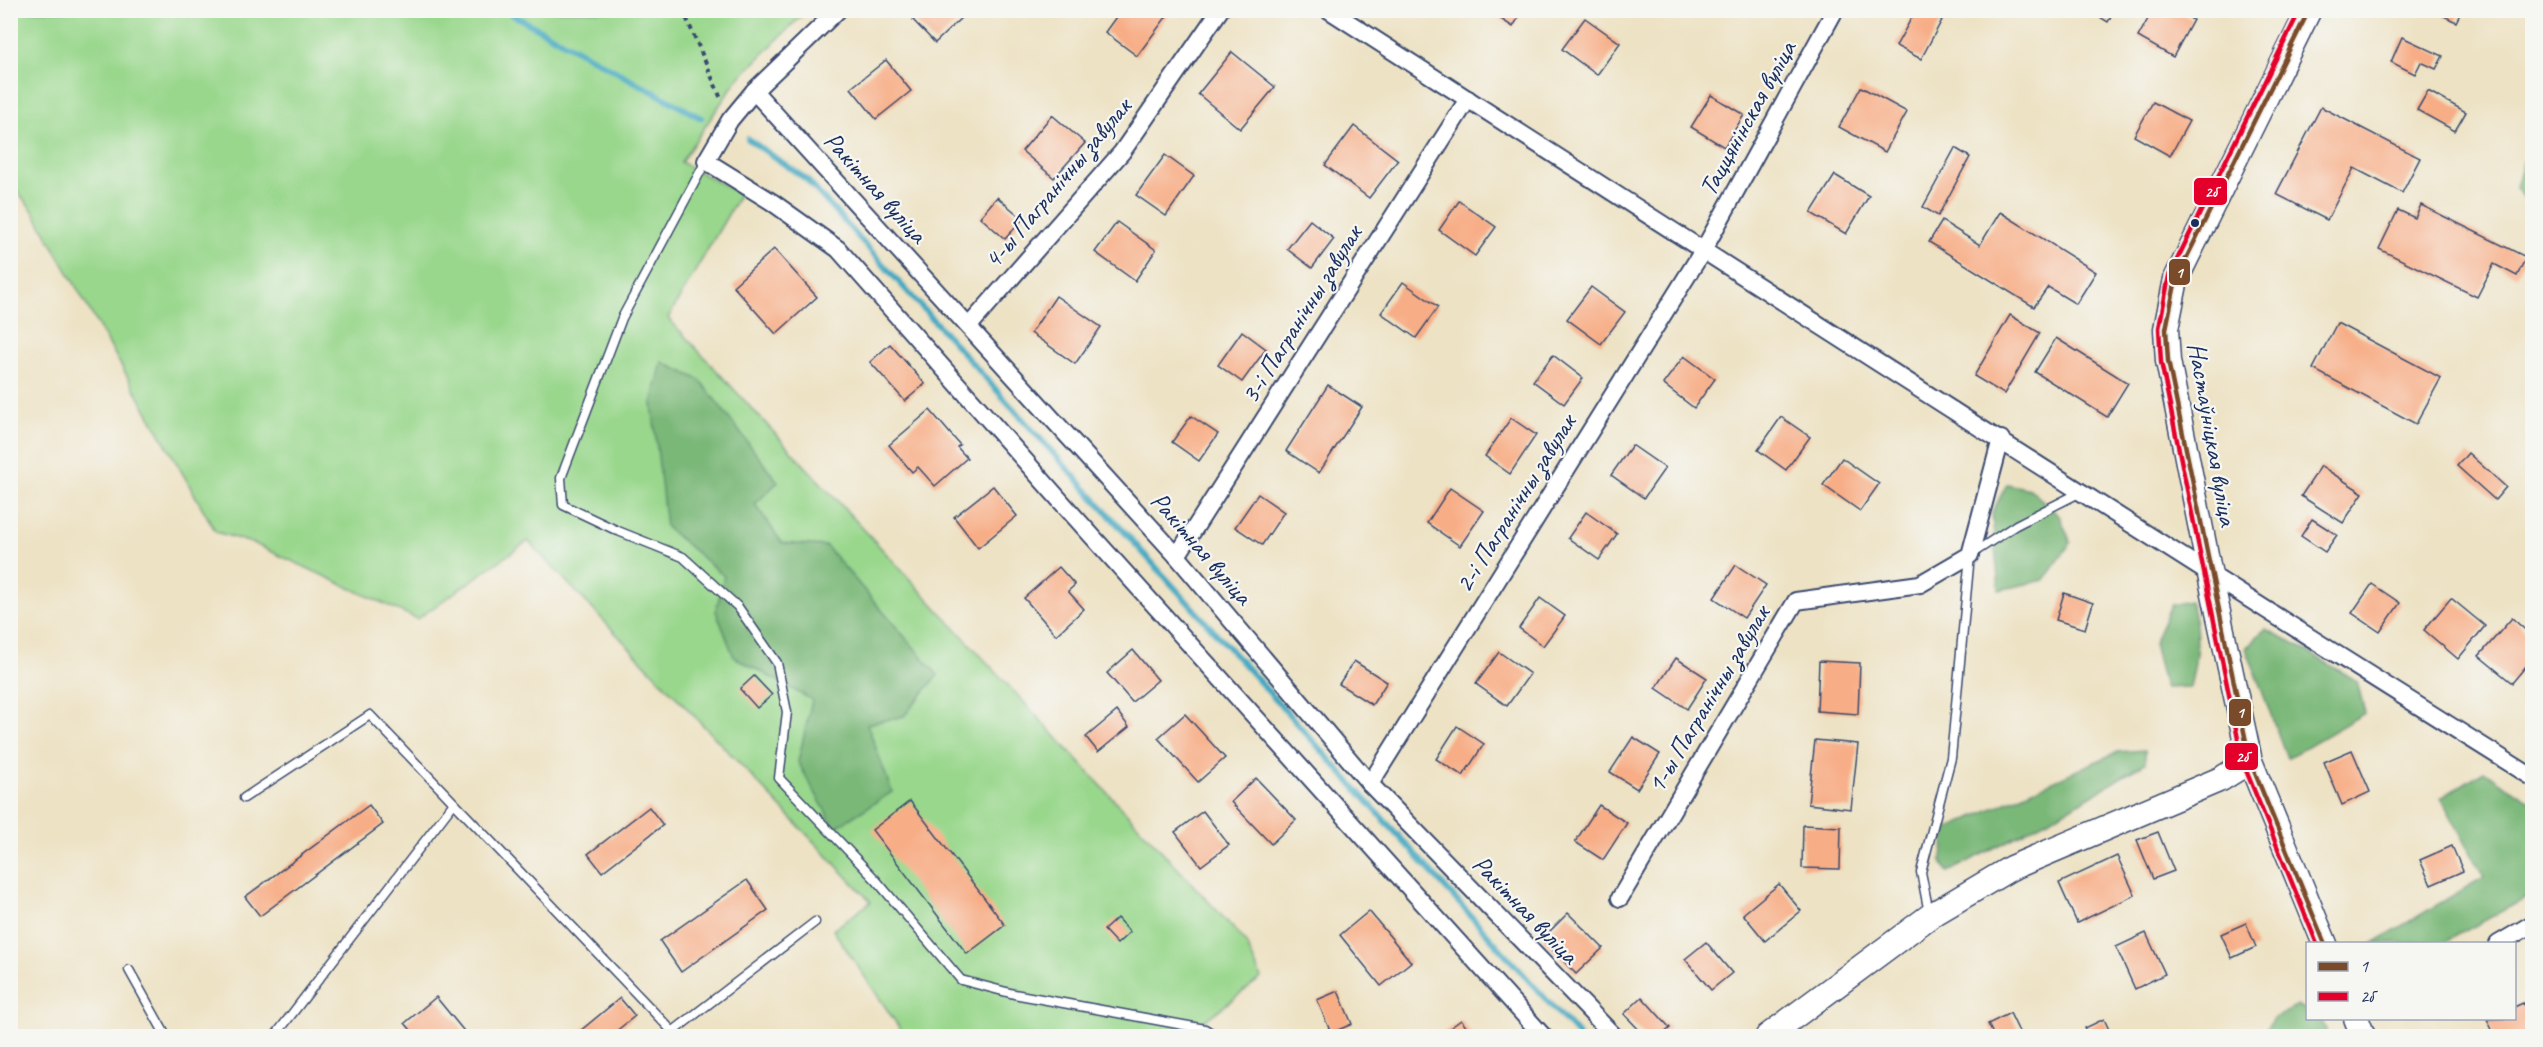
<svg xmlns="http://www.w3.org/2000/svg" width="2543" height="1047" viewBox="0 0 2543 1047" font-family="Caveat,sans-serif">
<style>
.green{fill:#99d78c;stroke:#5a8375;stroke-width:1.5}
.forest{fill:#7ab878;stroke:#4a746b;stroke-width:1.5}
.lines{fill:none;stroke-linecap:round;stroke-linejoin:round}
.stream{stroke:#41a8c1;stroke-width:6}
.building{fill:#f7ad86}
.lane-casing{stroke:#3a4a6d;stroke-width:11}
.street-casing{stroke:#3a4a6d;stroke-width:20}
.secondary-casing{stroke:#3a4a6d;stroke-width:27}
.path{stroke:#3a4a6d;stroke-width:4;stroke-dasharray:4.5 4.5;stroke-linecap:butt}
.lane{stroke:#fff;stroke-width:8}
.street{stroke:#fff;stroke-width:16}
.secondary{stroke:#fff;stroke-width:24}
.bus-1-casing{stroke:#f6f6f2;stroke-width:9}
.bus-2-casing{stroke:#f6f6f2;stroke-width:9}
.bus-1{stroke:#7a4b2a;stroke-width:4.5}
.bus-2{stroke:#e4002b;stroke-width:4.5}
.bus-dot{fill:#1b2f5e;stroke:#f6f6f2;stroke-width:2}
.labels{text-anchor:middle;stroke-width:4.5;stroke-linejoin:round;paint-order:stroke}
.street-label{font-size:26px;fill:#1b2f5e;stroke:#f6f6f2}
.line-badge{stroke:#f6f6f2;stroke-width:2}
.badge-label{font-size:16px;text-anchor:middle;font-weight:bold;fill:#fff}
</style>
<rect width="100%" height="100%" fill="#f6f6f2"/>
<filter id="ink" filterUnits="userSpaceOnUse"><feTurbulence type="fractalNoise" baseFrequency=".0167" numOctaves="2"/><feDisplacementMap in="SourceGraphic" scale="12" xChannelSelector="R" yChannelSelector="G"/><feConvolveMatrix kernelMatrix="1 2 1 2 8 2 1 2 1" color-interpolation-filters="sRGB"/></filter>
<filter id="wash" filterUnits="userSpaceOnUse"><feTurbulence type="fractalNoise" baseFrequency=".008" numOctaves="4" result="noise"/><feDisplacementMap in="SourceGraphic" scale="24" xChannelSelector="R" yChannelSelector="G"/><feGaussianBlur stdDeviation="1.35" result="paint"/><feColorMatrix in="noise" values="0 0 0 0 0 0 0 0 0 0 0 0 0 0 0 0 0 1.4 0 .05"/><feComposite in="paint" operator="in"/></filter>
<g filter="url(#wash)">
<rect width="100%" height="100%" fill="#ede2c4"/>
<!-- green -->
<polygon class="green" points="10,11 806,11 736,81 681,162 740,194 668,318 1245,941 1261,978 1184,1036 905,1036 833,930 871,902 528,541 417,619 255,544 216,532 33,211 11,183"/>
<!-- forest -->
<g class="forest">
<polygon points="2532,131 2532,208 2516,187"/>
<polygon points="662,362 700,380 778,482 755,504 782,543 826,546 938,675 904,716 867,724 892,792 835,828 798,762 812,700 734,657 716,611 724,576 666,527 652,403"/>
<polygon points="2007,484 2030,489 2060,517 2071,543 2044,580 1999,590 1992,513"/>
<path d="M2190,601c11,29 7,57 0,86l-25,1 -11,-45 17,-38z"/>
<polygon points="2265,629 2290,641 2357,681 2365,713 2287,758 2246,648"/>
<polygon points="2145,750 2145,763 2069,809 1948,872 1941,861 1947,829 2117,752"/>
<polygon points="2484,771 2532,803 2532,895 2443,943 2373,943 2484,877 2441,798"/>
<polygon points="2298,1006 2307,1010 2308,1018 2319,1019 2327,1029 2326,1036 2262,1036 2274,1018"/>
</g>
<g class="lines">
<!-- stream -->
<g class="stream">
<polyline points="504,10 701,118"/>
<polyline points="748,139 806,179 1579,1036"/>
</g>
</g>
<g id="blocks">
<!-- building -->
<g class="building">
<polygon points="923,10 963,10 966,13 935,43 913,20"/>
<polygon points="1121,10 1159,10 1167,16 1137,56 1105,32"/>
<polygon points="1487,10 1523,10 1513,27"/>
<polygon points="1916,10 1926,10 1942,20 1921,59 1896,46"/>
<polygon points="2088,10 2114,10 2108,22"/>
<polygon points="2153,10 2177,10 2193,20 2173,57 2138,37"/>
<polygon points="2432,10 2462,10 2456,22"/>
<polygon points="1585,18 1620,43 1597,75 1562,49"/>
<polygon points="2402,37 2443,56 2436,69 2421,62 2415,74 2391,62"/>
<polygon points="1232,52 1275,87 1240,129 1198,94"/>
<polygon points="886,60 911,91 876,119 851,88"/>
<polygon points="1861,87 1907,112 1885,152 1839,127"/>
<polygon points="2428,91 2466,112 2455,131 2417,110"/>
<polygon points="1711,95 1744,115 1724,147 1691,127"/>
<polygon points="2153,102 2189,121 2170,156 2134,136"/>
<polygon points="2321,107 2420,158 2402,193 2354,168 2327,220 2276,194"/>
<polygon points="1052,115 1085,143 1054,178 1022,151"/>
<polygon points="1354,126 1398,160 1369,198 1325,165"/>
<polygon points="1955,148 1970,157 1938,216 1923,207"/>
<polygon points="1165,155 1194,176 1166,216 1136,195"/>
<polygon points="1835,175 1869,196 1846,234 1811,213"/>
<polygon points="997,197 1023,219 1005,239 980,217"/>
<polygon points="1459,201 1496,227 1475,256 1439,230"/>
<polygon points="2421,205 2526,257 2517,276 2494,264 2477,297 2379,249 2398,210 2415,218"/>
<polygon points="2000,212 2096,272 2076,304 2048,287 2034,307 1929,242 1942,221 1980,245"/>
<polygon points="1310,220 1334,239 1312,268 1287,249"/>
<polygon points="1117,222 1156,250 1135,281 1095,252"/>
<polygon points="774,249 817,297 776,334 733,286"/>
<polygon points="1403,282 1438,307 1416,338 1381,313"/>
<polygon points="1591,287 1625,312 1601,344 1567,319"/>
<polygon points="1056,296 1101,327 1075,364 1031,333"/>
<polygon points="2010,315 2040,333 2004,394 1974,376"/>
<polygon points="2337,323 2441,378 2416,424 2313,369"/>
<polygon points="1242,331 1266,349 1242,382 1218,365"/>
<polygon points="2056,338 2128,383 2107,417 2035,372"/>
<polygon points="890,344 925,384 905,401 870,362"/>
<polygon points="1553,355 1583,378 1564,404 1533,381"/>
<polygon points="1684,356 1715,379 1694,408 1663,384"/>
<polygon points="1328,385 1362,407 1319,473 1286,451"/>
<polygon points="930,410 960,445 957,447 967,458 935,486 918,467 912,472 889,445"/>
<polygon points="1191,416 1218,434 1199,461 1172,442"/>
<polygon points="1781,417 1810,437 1786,470 1758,450"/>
<polygon points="1511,418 1536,435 1510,474 1485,456"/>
<polygon points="1632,445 1665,468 1644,498 1611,475"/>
<polygon points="2468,453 2506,487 2495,500 2457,466"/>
<polygon points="1842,458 1879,484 1860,511 1823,485"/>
<polygon points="2321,466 2363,493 2343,523 2301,496"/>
<polygon points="993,486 1017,516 978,548 954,517"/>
<polygon points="1450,488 1484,511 1460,546 1427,523"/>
<polygon points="1258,494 1284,512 1262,545 1235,527"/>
<polygon points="1586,512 1617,534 1599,560 1568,538"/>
<polygon points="2312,519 2337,535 2325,552 2301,536"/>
<polygon points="1736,565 1766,585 1744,618 1714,598"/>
<polygon points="1059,567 1075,585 1068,591 1084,609 1056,635 1024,598"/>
<polygon points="2372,584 2400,603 2380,632 2352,613"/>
<polygon points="2064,593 2093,603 2085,629 2056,620"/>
<polygon points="1540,598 1565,616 1543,646 1519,628"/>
<polygon points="2451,598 2485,626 2458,659 2424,630"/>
<polygon points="2512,618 2532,636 2532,659 2512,683 2479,656"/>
<polygon points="1133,650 1158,680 1132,702 1107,673"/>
<polygon points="1499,652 1530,674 1507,706 1476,684"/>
<polygon points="1676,658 1707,678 1687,709 1656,688"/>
<polygon points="1354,661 1387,682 1372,705 1339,684"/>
<polygon points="1819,661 1860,663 1858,714 1817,711"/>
<polygon points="754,676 772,695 757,708 740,689"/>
<polygon points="1117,711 1129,727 1098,752 1086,737"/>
<polygon points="1185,714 1225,758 1198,782 1158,738"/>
<polygon points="1457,726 1484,744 1463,776 1436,759"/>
<polygon points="1633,737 1660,754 1637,789 1610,772"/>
<polygon points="1815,740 1858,744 1851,809 1808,804"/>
<polygon points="2352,750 2370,792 2342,805 2324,762"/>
<polygon points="1256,778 1296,820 1271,844 1231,802"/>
<polygon points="910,801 1005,925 967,954 872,830"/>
<polygon points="369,805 383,824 260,916 245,897"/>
<polygon points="1599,805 1627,823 1603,860 1575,842"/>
<polygon points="649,807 663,825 602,872 588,854"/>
<polygon points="1203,811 1229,845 1201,866 1175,832"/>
<polygon points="1803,825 1841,827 1840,869 1802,868"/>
<polygon points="2158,832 2174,871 2153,879 2137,840"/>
<polygon points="2452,846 2463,871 2431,885 2420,860"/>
<polygon points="2117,856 2135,895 2077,923 2059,883"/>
<polygon points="747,880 768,910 681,972 660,941"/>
<polygon points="1779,884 1801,911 1765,941 1743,914"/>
<polygon points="1369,911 1411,962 1381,986 1340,935"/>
<polygon points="1568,913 1603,948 1576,974 1542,939"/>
<polygon points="1117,918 1130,932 1117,944 1104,930"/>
<polygon points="2246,923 2256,947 2232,958 2221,934"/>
<polygon points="2146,933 2165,974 2135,989 2116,947"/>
<polygon points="1706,942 1732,973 1711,990 1685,959"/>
<polygon points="1338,991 1352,1024 1331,1033 1317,1000"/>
<polygon points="436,997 468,1036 416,1036 405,1023"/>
<polygon points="1642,997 1670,1028 1661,1036 1645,1036 1624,1014"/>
<polygon points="620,998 635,1016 610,1036 574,1036"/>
<polygon points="2523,1003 2532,1026 2532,1036 2495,1036 2487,1019 2514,1018 2514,1007"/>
<polygon points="2010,1013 2021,1036 1994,1036 1988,1024"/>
<polygon points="2104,1019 2112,1036 2089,1036 2085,1028"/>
<polygon points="1461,1020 1473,1036 1439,1036"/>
</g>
</g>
</g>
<g filter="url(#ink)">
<use href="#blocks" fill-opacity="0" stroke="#3a4a6d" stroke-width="1.5"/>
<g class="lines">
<!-- lane casing -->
<g class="lane-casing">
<g id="lane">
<polyline points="706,161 622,318 561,478 563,505 618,531 683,557 738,607 777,663 787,712 779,778 876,880 961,980 1014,994 1205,1029 1216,1036"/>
<polyline points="244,798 370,715 673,1032"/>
<polyline points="1929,913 1921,872 1951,758 1970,555 2016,525 2081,492"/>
<polyline points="129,970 166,1036"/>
<polyline points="275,1036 454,803"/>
<polyline points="667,1036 815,922"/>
</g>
</g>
<!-- street casing -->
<g class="street-casing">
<g id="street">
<polyline points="838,10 754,91 730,120 706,161 772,202 838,249 1073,515 1543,1036"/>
<path d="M1329,10c400,257 800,515 1203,767"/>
<polyline points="754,91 1177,556 1370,784 1614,1036"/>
<polyline points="969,326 1122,152 1220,10"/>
<polyline points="1177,556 1468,99"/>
<polyline points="1370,784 1704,249 1835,10"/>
<polyline points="1620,898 1796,601 1920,584 1970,555 2001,439"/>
<polyline points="2498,944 2532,924"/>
</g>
</g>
<!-- secondary casing -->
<g class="secondary-casing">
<g id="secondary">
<polyline points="2309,10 2176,279 2166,329 2168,361 2210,575 2250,761 2325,944"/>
<polyline points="2356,1018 2363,1036"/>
<polyline points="1768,1036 1930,916 2011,868 2221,779 2250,761"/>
</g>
</g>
<!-- path -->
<polyline class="path" points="683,10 722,101"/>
<!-- lane -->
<use href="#lane" class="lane"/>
<!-- street -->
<use href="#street" class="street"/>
<!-- secondary -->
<use href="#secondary" class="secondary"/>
<!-- bus-1 casing -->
<g class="bus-1-casing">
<polyline id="bus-1" points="2309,10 2176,279 2166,329 2168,361 2250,761 2325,944"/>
</g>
<!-- bus-2 casing -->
<g class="bus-2-casing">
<polyline id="bus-2" points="2300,10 2169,276 2159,328 2161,362 2243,763 2317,944"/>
</g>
<!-- bus-1 -->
<use href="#bus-1" class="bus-1"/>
<!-- bus-2 -->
<use href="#bus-2" class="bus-2"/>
</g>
</g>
<!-- markers -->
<circle class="bus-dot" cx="2195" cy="223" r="5"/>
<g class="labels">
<!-- street labels -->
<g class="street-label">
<text transform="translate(1747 118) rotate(-61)" y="9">Таццянінская вуліца</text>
<text transform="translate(1057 183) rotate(-50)" y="9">4-ы Пагранічны завулак</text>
<text transform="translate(876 187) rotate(48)" y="9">Ракітная вуліца</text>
<text transform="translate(1301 314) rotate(-58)" y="9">3-і Пагранічны завулак</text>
<text transform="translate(2213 434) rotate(80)" y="9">Настаўніцкая вуліца</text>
<text transform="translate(1515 503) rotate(-58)" y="9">2-і Пагранічны завулак</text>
<text transform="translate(1202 548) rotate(49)" y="9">Ракітная вуліца</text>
<text transform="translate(1708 699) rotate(-59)" y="9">1-ы Пагранічны завулак</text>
<text transform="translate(1526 909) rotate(46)" y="9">Ракітная вуліца</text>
</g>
</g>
<g class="line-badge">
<rect x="2193" y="177" width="35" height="29" rx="6" fill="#e4002b"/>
<rect x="2168" y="258" width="23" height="28" rx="6" fill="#7a4b2a"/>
<rect x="2228" y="698" width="24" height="29" rx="6" fill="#7a4b2a"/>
<rect x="2224" y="742" width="35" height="29" rx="6" fill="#e4002b"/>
</g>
<g class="badge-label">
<text x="2211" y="197">2б</text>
<text x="2179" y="278">1</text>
<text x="2240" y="718">1</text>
<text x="2242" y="762">2б</text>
</g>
<!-- margin -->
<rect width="2543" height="1047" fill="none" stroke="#f6f6f2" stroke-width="36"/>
<!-- legend -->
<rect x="2306" y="942" width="210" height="78" fill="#f6f6f2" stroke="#9ea6b7" stroke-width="1.5"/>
<rect x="2318" y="962" width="30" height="9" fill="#7a4b2a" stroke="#9ea6b7" stroke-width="1.5"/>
<text x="2360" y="972" font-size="18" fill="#1b2f5e">1</text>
<rect x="2318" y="992" width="30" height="9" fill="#e4002b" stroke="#9ea6b7" stroke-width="1.5"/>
<text x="2360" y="1002" font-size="18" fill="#1b2f5e">2б</text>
</svg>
